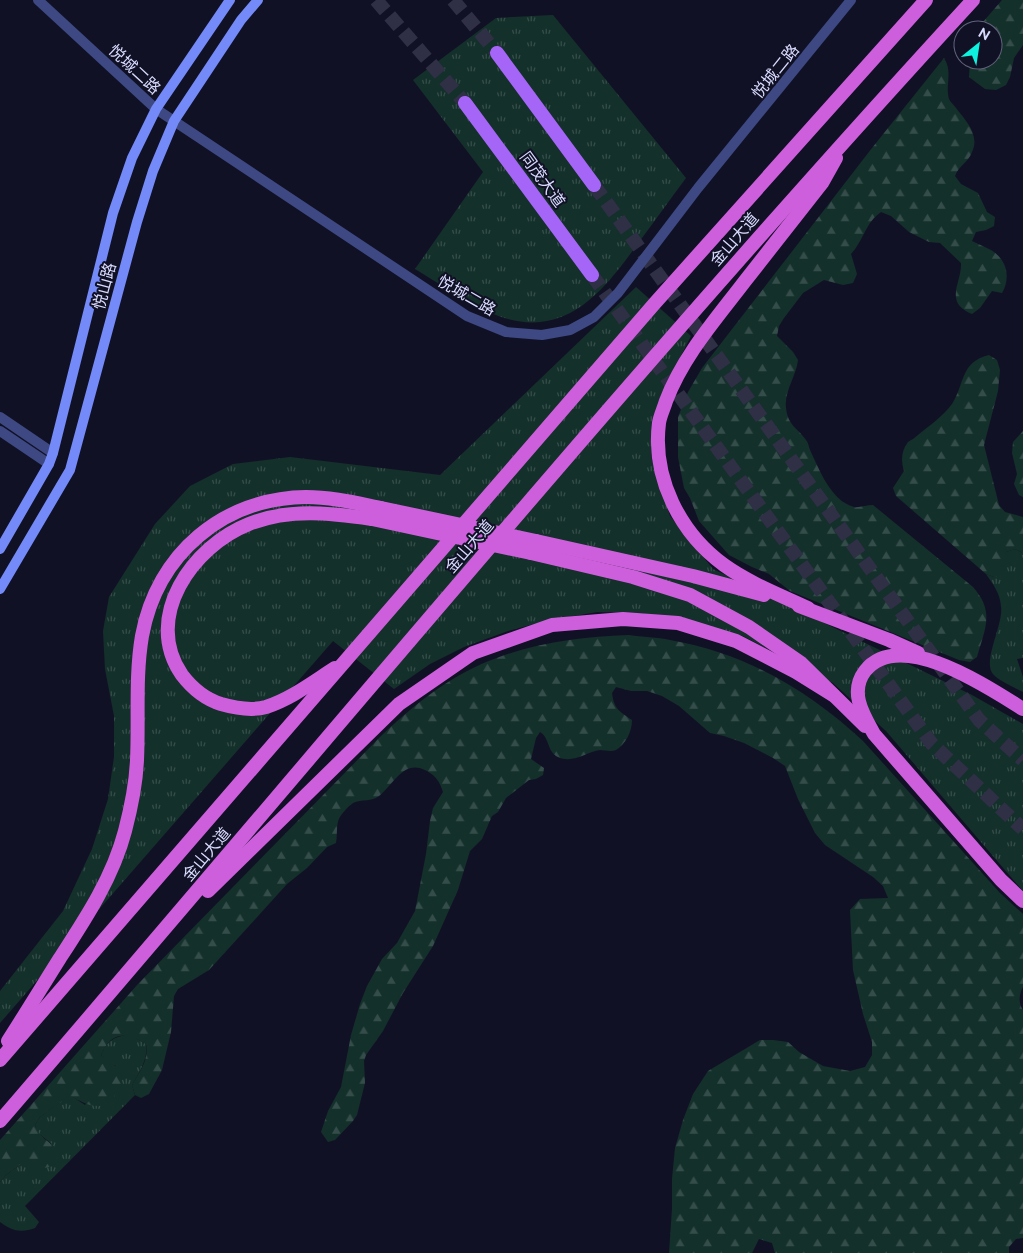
<svg xmlns="http://www.w3.org/2000/svg" width="1023" height="1253" viewBox="0 0 1023 1253" font-family="Raleway,'Noto Sans SC',sans-serif">
<style>
.grass{fill:url(#grass-tufts)}
.forest{fill:url(#forest-firs)}
.lines{fill:none;stroke-linecap:round;stroke-linejoin:round}
.primary-tunnel{stroke:#2f2f46;stroke-width:14;stroke-dasharray:14 7;stroke-linecap:butt}
.minor{stroke:#3e4983;stroke-width:10}
.tertiary{stroke:#3e4983;stroke-width:10}
.secondary{stroke:#748af8;stroke-width:10}
.primary{stroke:#a565f7;stroke-width:14}
.trunk{stroke:#ce5fdc;stroke-width:14}
.trunk-bridge{stroke:#ce5fdc;stroke-width:14}
.labels{text-anchor:middle;stroke-width:4;stroke-linejoin:round;paint-order:stroke}
.street-label{font-size:16px;fill:#d8dbfd;stroke:#111126}
</style>
<defs>
<pattern id="grass-tufts" width="24" height="20" patternUnits="userSpaceOnUse" patternTransform="scale(1.25)"><rect width="24" height="20" fill="#14302a"/><path d="M3 7l-1-3M5 7V3M7 7l1-3M15 17l-1-3M17 17v-4M19 17l1-3" fill="none" stroke="#354d4a"/></pattern>
<pattern id="forest-firs" width="22" height="20" patternUnits="userSpaceOnUse" patternTransform="scale(1.25)"><rect width="22" height="20" fill="#14302a"/><path d="M5 1l3.5 6h-7zM16 11l3.5 6h-7z" fill="#354d4a"/></pattern>
</defs>
<rect width="100%" height="100%" fill="#111126"/>
<!-- grass -->
<g class="grass">
<path d="M553,15l133,163c-16,21 -31,43 -47,64 -32,44 -68,94 -131,77 -32,-9 -64,-33 -93,-50l68,-97 -70,-92 83,-62z"/>
<polygon points="636,287 691,336 660,397 651,456 670,516 713,569 972,695 1023,724 1023,891 886,731 833,683 743,636 686,620 640,613 597,612 545,621 508,631 464,647 430,664 394,689 333,641 0,1023 0,991 63,911 92,849 108,799 114,757 114,716 105,669 103,631 109,597 155,524 190,486 233,464 290,457 440,475"/>
<path d="M1015,549l8,4v105l-6,1 6,18v15c-8,-4 -25,-12 -30,-18 -11,-13 11,-50 8,-68 -1,-13 -8,-22 -15,-32l8,3 12,-25z"/>
<path d="M130,1035l16,9c2,16 -6,27 -14,41l3,10 -110,111 14,16 -4,6c-14,5 -23,3 -35,-6v-40l6,-7 15,-11h8l23,-20 -14,-11 -3,-8 5,-8 30,-22 15,10 31,-39 -9,-4 -6,-7c6,-14 13,-19 29,-20z"/>
</g>
<!-- forest -->
<g class="forest">
<polygon points="1002,0 1023,0 1023,45 1014,58 1010,77 1006,85 996,90 985,89 969,77 970,60 993,60 993,30 976,30"/>
<path d="M944,58c9,14 1,27 5,41 1,3 5,6 7,9 10,13 24,27 16,44 -4,11 -13,13 -17,24l6,8 17,9 9,19 8,5 -1,9 -8,4 -10,2 -4,9c6,3 13,6 19,9 16,10 20,27 11,43l-10,-2 -12,17 -8,6c-29,-12 -10,-31 -11,-51l-21,-20 -11,-1 -20,-10 -18,-16 -10,-4c-16,11 -17,28 -30,42l6,20 -4,9 -10,2 -19,-5 -21,13 -19,25 -5,8 -2,10 16,16 5,8c-2,17 -14,31 -12,48 2,18 11,19 20,32 2,2 3,7 4,10 9,19 21,51 44,57 5,1 13,-2 19,-2l100,82c22,25 12,41 4,70l-7,5 -11,-2 -169,-69 -21,-17 -17,-7 -23,-12 -30,-34 -9,-23 -6,-10 -6,-31v-40l10,-25 14,-24 170,-220z"/>
<path d="M989,355l8,5 3,10 -2,21 -14,54 15,60 6,7 18,5v36l-8,-4 -9,3 -3,19 -2,5 -7,1 -8,-3 -90,-78 -3,-8 11,-17c-3,-10 -3,-20 4,-29 3,-2 7,-4 10,-7 11,-9 25,-19 34,-31 13,-20 8,-42 37,-49z"/>
<polygon points="1023,431 1023,497 1019,495 1014,484 1017,474 1012,453 1013,442"/>
<path d="M629,635c13,2 28,2 41,5 75,13 138,50 193,101l137,152 23,21v73c-4,7 -5,16 0,23v228l-7,1 -7,8v6h-234l-3,-10 -13,-4 -7,14h-83l3,-44v-30l3,-31 8,-28 10,-26 15,-23 52,-31h13l15,2 11,10 24,14 27,5 15,-4 7,-12v-13l-9,-28 -10,-44 -3,-60 10,-11 28,-1 -5,-12 -10,-9 -48,-32 -10,-12 -17,-34 -13,-33 -12,-8 -29,-15 -20,-7 -14,-3 -31,-27 -17,-10 -15,-5h-16l-15,-4 -4,6c2,16 7,18 20,27 0,11 -6,24 -16,30 -5,2 -11,0 -16,0 -14,2 -27,14 -42,7 -11,-5 -8,-19 -18,-25l-4,6 -5,21 13,9 -1,7 -7,4 -7,1 -23,18 -8,14 -6,4 -10,23 -12,12 -12,39 -25,56 -30,47 -20,38 -17,24 -2,6 1,22 -8,32 -4,6 -18,19 -7,2 -7,-10 7,-21 13,-24 10,-52 9,-31 7,-18 15,-27 15,-16 18,-32 11,-57 4,-33 3,-13 10,-16c-3,-10 -7,-16 -16,-21 -23,-13 -33,13 -48,25 -7,6 -18,3 -26,7 -3,2 -8,7 -11,11 -7,8 -4,18 -6,29l-9,4 -20,21 -20,16 -78,86 -31,19 -4,7 -3,36 -9,38 -13,24 -8,4 -6,-3 -3,-10c8,-14 17,-25 14,-41 -20,-12 -35,-13 -45,11 6,7 17,10 20,18 3,7 0,13 -4,19 -13,23 -29,13 -47,4l-30,21 -5,8c4,13 15,16 23,26l-1,8 -4,7 -17,4 -7,-6h-8l-15,11 -6,7v-42l138,-156 241,-246c23,-22 47,-43 74,-59 53,-32 115,-42 176,-44z"/>
</g>
<g class="lines">
<!-- primary-tunnel -->
<g class="primary-tunnel">
<polyline points="376,0 465,103"/>
<polyline points="453,0 497,53"/>
<polyline points="594,185 979,720 1023,760"/>
<polyline points="592,275 932,744 1023,829"/>
</g>
<!-- minor -->
<g class="minor">
<polyline points="0,417 53,453"/>
<polyline points="0,431 49,464"/>
</g>
<!-- tertiary -->
<polyline class="tertiary" points="38,0 156,109 467,316 506,332 542,335 570,330 594,317 618,293 698,188 851,0"/>
<!-- secondary -->
<g class="secondary">
<polyline points="0,549 49,464 53,453 113,213 132,158 156,109 230,0"/>
<polyline points="0,589 70,470 137,222 153,171 174,121 241,20 258,0"/>
</g>
<!-- primary -->
<g class="primary">
<polyline points="497,53 594,185"/>
<polyline points="465,103 592,275"/>
</g>
<!-- trunk -->
<g class="trunk">
<polyline points="536,541 693,576 764,595"/>
<polyline points="531,553 633,577 690,595 749,627 801,663 865,726"/>
<polyline points="799,606 889,640 918,653"/>
<path d="M808,608c-28,-13 -59,-25 -84,-43 -44,-32 -72,-87 -65,-142 1,-7 5,-15 7,-22 17,-45 50,-82 79,-120 26,-33 52,-66 77,-98l14,-25"/>
<path d="M335,668c-22,14 -44,31 -69,39 -14,4 -31,1 -45,-3 -16,-5 -29,-16 -39,-29 -40,-58 11,-129 67,-151 40,-16 82,-11 123,-5"/>
<path d="M1023,709c-34,-21 -123,-82 -158,-38 -16,21 -2,43 9,63l127,146 22,21"/>
<polyline points="208,891 399,704 473,653 552,625 623,619 678,623 736,641 796,672 833,695"/>
<path d="M8,1041c18,-28 35,-56 52,-83 26,-40 53,-81 65,-127 6,-23 11,-47 12,-71 2,-41 -2,-83 5,-124 15,-82 81,-138 164,-139 25,0 50,6 75,11"/>
<polyline points="0,1060 655,303 926,0"/>
<path d="M0,1121c323,-375 638,-757 973,-1121"/>
</g>
<!-- trunk-bridge -->
<g class="trunk-bridge">
<polyline points="381,508 536,541"/>
<polyline points="372,519 531,553"/>
</g>
</g>
<g class="labels">
<!-- street labels -->
<g class="street-label">
<text transform="translate(135 69) rotate(43)" y="6">悦城二路</text>
<text transform="translate(775 71) rotate(-51)" y="6">悦城二路</text>
<text transform="translate(543 179) rotate(54)" y="6">同茂大道</text>
<text transform="translate(734 239) rotate(-49)" y="6">金山大道</text>
<text transform="translate(104 286) rotate(-75)" y="6">悦山路</text>
<text transform="translate(467 295) rotate(30)" y="6">悦城二路</text>
<text transform="translate(469 546) rotate(-49)" y="6">金山大道</text>
<text transform="translate(206 854) rotate(-50)" y="6">金山大道</text>
</g>
</g>
<!-- north arrow -->
<g transform="translate(978 45) rotate(30)"><circle r="24" fill="#111126" stroke="#61627c"/>
<path d="M0-4L9 19L0 12L-9 19Z" fill="#0ef3de"/>
<text y="-8" font-size="14" font-weight="bold" text-anchor="middle" fill="#d8dbfd">N</text>
</g>
</svg>
